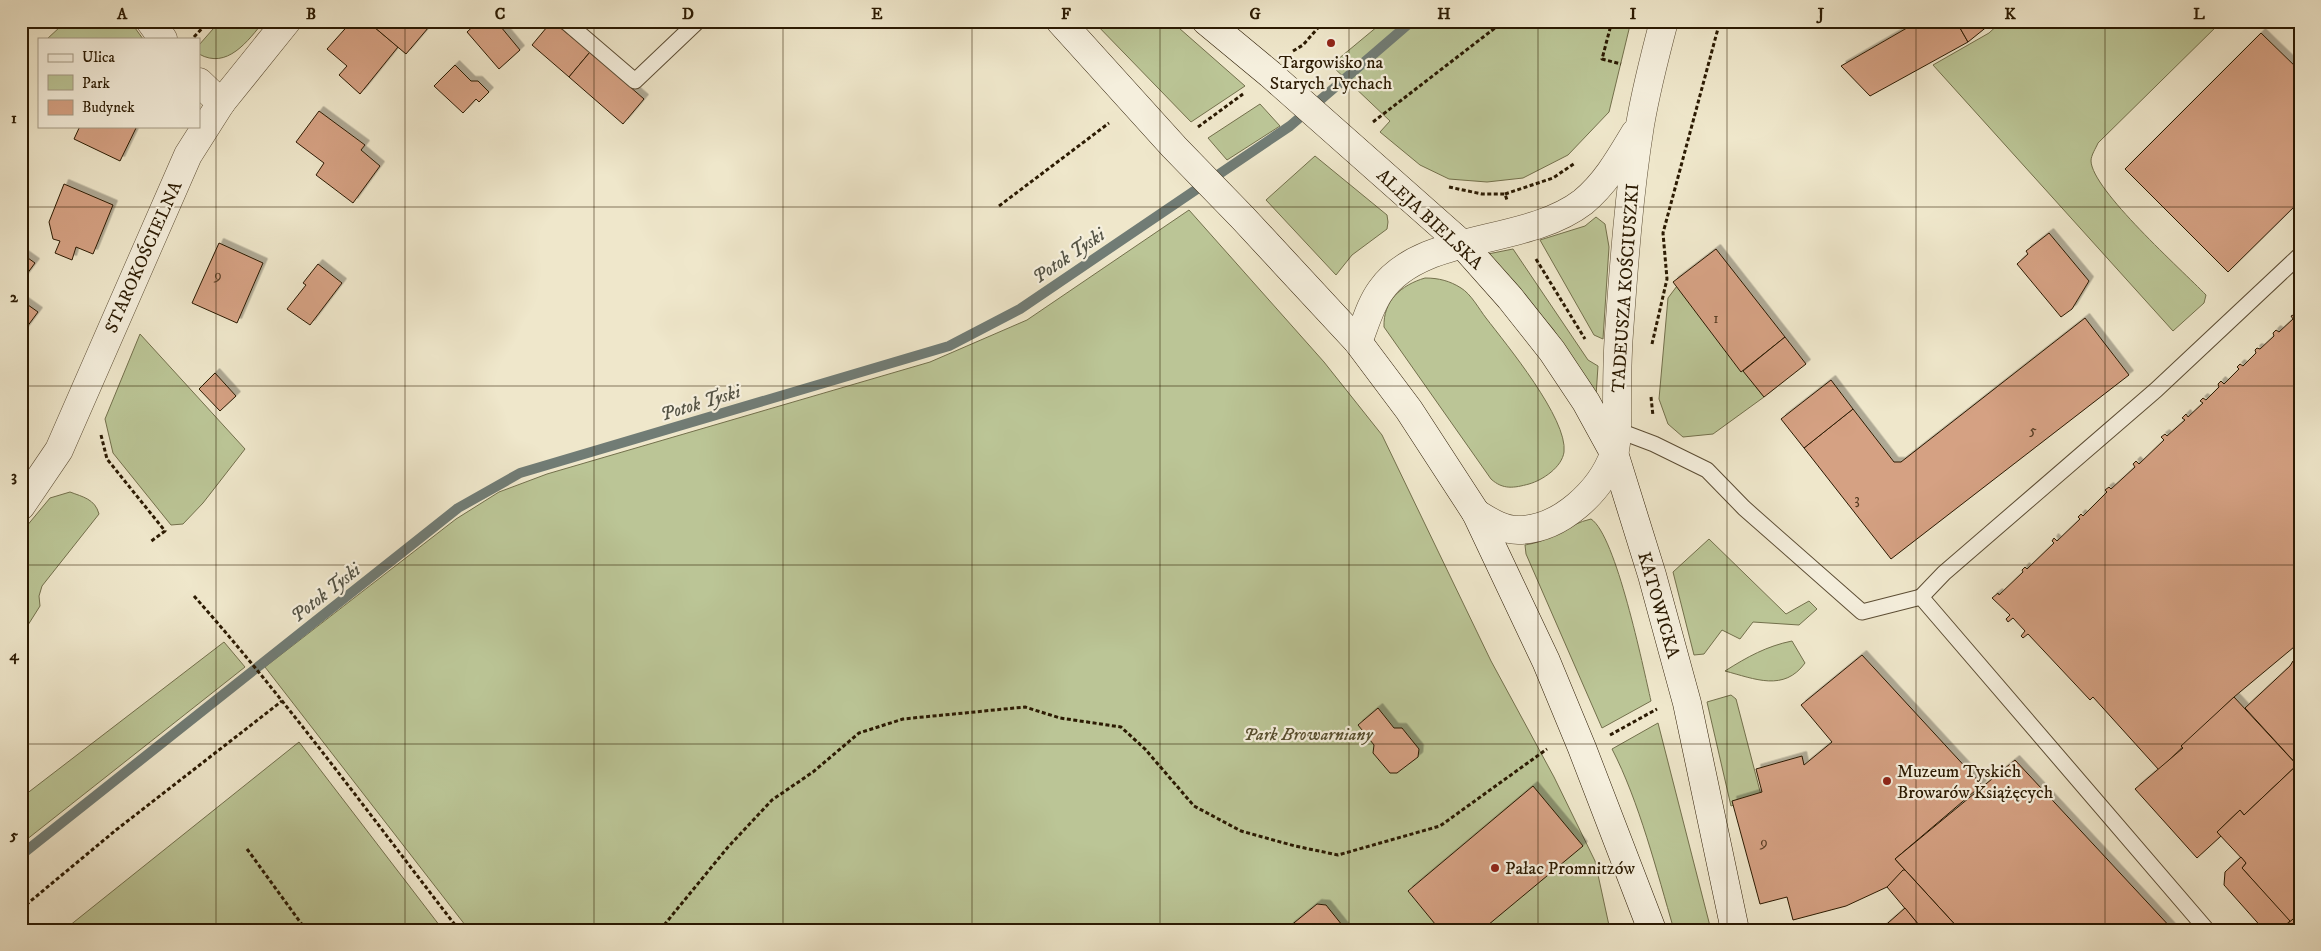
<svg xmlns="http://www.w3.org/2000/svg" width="2321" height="951" viewBox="0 0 2321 951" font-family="'IM FELL DW Pica',serif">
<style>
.green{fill:#bbc596;stroke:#73704c}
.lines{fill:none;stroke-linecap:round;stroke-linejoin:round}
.stream{stroke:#717c75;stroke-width:10}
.building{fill:#d5a183;stroke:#2b1a02;filter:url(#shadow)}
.service-casing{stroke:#5c4d34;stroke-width:17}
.minor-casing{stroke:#5c4d34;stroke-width:29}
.secondary-casing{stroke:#2b1a02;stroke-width:29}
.path{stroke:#2b1a02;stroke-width:3;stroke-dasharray:4 2.5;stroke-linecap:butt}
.service{stroke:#f5efdd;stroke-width:15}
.minor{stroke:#f5efdd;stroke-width:28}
.secondary{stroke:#f5efdd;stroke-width:28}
.grid{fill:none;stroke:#2b1a02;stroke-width:1;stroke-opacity:0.55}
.poi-dot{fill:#8f2418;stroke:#f5efdd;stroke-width:2}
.labels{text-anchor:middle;stroke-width:4.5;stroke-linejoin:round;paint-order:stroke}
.number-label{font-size:15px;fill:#563c22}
.poi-label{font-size:18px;fill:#2b1a02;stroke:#f5efdd;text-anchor:start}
.street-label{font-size:18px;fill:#2b1a02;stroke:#f5efdd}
.park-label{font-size:18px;font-style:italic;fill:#564d2e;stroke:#f5efdd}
.water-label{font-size:19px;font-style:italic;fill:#545345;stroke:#f5efdd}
.neatline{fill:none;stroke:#2b1a02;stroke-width:2}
.grid-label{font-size:16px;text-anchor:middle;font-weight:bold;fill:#2b1a02}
</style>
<defs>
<filter id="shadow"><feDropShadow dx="4.5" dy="-4.5" stdDeviation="0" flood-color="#0004"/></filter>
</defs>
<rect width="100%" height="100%" fill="#efe7cb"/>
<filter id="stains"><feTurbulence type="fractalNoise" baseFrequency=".004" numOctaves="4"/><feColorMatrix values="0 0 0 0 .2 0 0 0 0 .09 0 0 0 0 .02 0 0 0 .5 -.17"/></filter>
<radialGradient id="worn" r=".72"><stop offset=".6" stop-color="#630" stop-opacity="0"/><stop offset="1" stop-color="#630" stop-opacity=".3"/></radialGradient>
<!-- green -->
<g class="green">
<polygon points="75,21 130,21 143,39 47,39 60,27"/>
<path d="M220,21h44c-16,20 -37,49 -65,33v-9z"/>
<polygon points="1093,21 1171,21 1245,86 1191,122"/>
<polygon points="1384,21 1631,21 1609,112 1568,155 1523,178 1487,182 1449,179 1420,165 1380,132 1390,121 1331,65"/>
<path d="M2002,21h220l-124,122c-2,5 -7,12 -7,18 1,29 91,109 115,134l-2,8 -31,28 -240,-266 56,-32z"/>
<polygon points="1260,104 1280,126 1227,160 1208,138"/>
<polygon points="1315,156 1387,215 1388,222 1387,229 1352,255 1336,275 1266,200"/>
<polygon points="1189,210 1324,362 1382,435 1491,661 1554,777 1595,861 1610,930 469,930 265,667 456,519 499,492 547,474 930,362 1027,320"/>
<polygon points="1596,217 1605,224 1609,247 1603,339 1594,335 1540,240 1585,226"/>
<polygon points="1513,249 1588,360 1598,366 1596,396 1553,329 1488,254"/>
<path d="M1425,278c14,0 25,3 36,10 10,6 18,21 25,30 20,26 82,101 78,134 -2,15 -21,28 -35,32 -15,4 -26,6 -38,-5l-107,-152c-1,-26 17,-42 41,-49z"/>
<polygon points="1677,286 1764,397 1713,434 1683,437 1668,424 1659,399 1668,298"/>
<polygon points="140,334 245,449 203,503 183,524 171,525 113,453 105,419"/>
<path d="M70,492c13,5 25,7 29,22l-57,72 -3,10 1,10 -12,19 -7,-1v-91l29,-35z"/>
<path d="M1591,519c25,16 52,148 60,182l-49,27 -76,-174 -1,-9c24,-3 43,-21 66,-26z"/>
<polygon points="1709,539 1786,614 1809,601 1817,609 1799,625 1753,622 1740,639 1722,630 1704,654 1694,655 1673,572"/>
<path d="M1792,641l13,22c-21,29 -50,16 -80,8 22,-14 42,-25 67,-30z"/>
<polygon points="224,642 245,667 21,844 21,798"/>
<polygon points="1731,695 1736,699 1761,795 1731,806 1707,702"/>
<path d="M1658,723l53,207h-37c-17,-58 -35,-129 -62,-181z"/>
<polygon points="299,742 443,930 64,930"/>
</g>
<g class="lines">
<!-- stream -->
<polyline class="stream" points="21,855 458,508 520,473 949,346 1020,309 1290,126 1412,21"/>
</g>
<!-- building -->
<g class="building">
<polygon points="352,21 367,21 398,47 360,94 339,75 347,66 327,49"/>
<polygon points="367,21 434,21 406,54"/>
<polygon points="479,21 496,21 520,50 499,69 467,32"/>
<polygon points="552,21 590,52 569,77 532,45"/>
<polygon points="1919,21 1956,21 1968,42 1870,96 1841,66"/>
<polygon points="1956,21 1994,21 1968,42"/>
<polygon points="2261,33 2300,71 2300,201 2228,272 2125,169"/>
<polygon points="590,52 644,99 623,124 569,77"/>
<polygon points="455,65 471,81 478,81 489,92 479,102 476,99 463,113 434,86"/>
<polygon points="319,111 365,145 361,150 380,166 353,203 316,175 324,163 296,142"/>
<polygon points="80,126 137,126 120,161 74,139"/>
<polygon points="64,184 113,205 93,254 76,247 72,260 55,253 60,241 53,239 49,222"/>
<polygon points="2049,233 2089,281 2072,309 2061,317 2017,264 2028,254 2026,251"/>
<polygon points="219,243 263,263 237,323 192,303"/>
<polygon points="1716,249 1785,337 1741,372 1673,282"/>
<polygon points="21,253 35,263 21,282"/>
<polygon points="318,264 342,283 310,325 287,309 306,285 303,283"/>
<polygon points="21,300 38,312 21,335"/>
<polygon points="2300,312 2300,642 2234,697 2159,770 2093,697 2090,700 2028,634 2023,638 2021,636 2025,631 2013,618 2008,622 2006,619 2010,615 1992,598 1998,593 1999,595 2023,572 2022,570 2025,567 2027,569 2054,543 2052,541 2054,538 2057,541 2080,519 2078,517 2081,514 2083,516 2107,492 2105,490 2109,487 2111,489 2135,467 2133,464 2136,461 2139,464 2164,440 2161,437 2165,434 2167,436 2185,420 2182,418 2186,414 2188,417 2203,403 2200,401 2203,398 2206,400 2219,387 2218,384 2221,381 2224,384 2239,369 2237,367 2240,364 2243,366 2256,353 2255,350 2257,348 2260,349 2274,336 2273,333 2276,330 2279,332 2293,319 2291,316"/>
<polygon points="2085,318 2129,375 1891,559 1804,448 1853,409 1894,462 1901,462"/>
<polygon points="1785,337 1806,364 1764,397 1743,371"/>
<polygon points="215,373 236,396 220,411 199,389"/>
<polygon points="1831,380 1853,409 1804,448 1781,419"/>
<polygon points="1862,655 1982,785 1895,859 1905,870 1887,887 1846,906 1793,920 1787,897 1760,904 1732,801 1762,792 1756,769 1802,756 1804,765 1832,742 1801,705"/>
<polygon points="2293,661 2300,662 2300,768 2245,708 2290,666"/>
<polygon points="2234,697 2297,765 2244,815 2240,810 2217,832 2221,836 2197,858 2135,789 2183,748 2181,746"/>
<polygon points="1378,708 1394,728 1402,728 1419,749 1418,757 1397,773 1390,773 1373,753 1374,745 1358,725"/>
<polygon points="2015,760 2173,930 1960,930 1895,859"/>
<polygon points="2297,765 2300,768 2300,912 2290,922 2242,868 2246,863 2217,832 2240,810 2244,815"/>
<polygon points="1533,786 1583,846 1482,930 1440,930 1408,891"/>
<polygon points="2241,857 2246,863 2242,868 2290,921 2280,930 2264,930 2224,885 2225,872"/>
<polygon points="1903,870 1905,870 1960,930 1923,930 1887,887"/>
<polygon points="1317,904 1326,905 1346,930 1289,930 1289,927"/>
<polygon points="1905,908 1923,930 1880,930"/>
<polygon points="2293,919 2300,926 2300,930 2280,930"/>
</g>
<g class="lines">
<!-- service casing -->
<g class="service-casing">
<g id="service">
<polyline points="565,21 635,81 696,23"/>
<polyline points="1617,430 1654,444 1707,470 1744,508 1862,612 1921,597 2207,930"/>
<polyline points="1921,597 1944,573 2156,390 2300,255"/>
</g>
</g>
<!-- minor casing -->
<g class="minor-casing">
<g id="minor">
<polyline points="150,21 163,39"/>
<polyline points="199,82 221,103"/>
<path d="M1358,342c7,-17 12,-37 23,-52 41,-58 145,-44 202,-88 23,-19 37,-44 52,-69"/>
<polyline points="21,506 59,450 188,155 221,103 287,21"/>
<path d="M1476,513c13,8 26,17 42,17 42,0 83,-39 96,-76 4,-13 3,-29 3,-42 0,-26 0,-53 2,-79 5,-70 10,-139 21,-208 6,-35 15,-70 24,-104"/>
</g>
</g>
<!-- secondary casing -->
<g class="secondary-casing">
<g id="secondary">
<polyline points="1060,21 1174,147 1243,218 1358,342 1409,410 1476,513 1546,661 1582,748 1652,930"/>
<polyline points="1206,21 1270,74 1462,244 1510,298 1552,351 1586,402 1614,453 1652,575 1687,703 1735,930"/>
</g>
</g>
<!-- path -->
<g class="path">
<polyline points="1612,21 1602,59 1621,64"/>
<polyline points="194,37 209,21"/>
<polyline points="1293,51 1303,45 1324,21"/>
<polyline points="1373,122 1504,21"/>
<polyline points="1198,127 1243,94"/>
<polyline points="1449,187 1482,194 1505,194 1507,200"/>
<polyline points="1505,194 1553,178 1575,163"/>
<polyline points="999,206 1109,123"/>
<polyline points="1536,259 1585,339"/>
<polyline points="1652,344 1667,279 1663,233 1720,21"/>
<polyline points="1651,397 1653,416"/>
<polyline points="101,435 107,459 165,531 150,542"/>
<path d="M194,596c94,106 178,222 265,334"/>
<polyline points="1610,735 1657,709"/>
<polyline points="247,849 306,930"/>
<polyline points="21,909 116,830 282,701"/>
<polyline points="660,930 728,847 772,800 813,772 859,733 903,719 1025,707 1060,718 1121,727 1145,749 1194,806 1241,831 1295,846 1338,855 1440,826 1547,749"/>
</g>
<!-- service -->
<use href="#service" class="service"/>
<!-- minor -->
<use href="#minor" class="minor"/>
<!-- secondary -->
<use href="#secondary" class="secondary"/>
</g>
<!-- grid -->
<path class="grid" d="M216,21v909M405,21v909M594,21v909M783,21v909M972,21v909M1160,21v909M1349,21v909M1538,21v909M1727,21v909M1916,21v909M2105,21v909M21,207h2279M21,386h2279M21,565h2279M21,744h2279"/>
<!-- markers -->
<g class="poi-dot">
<circle cx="1331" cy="43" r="5"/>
<circle cx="1887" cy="781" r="5"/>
<circle cx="1495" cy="868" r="5"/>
</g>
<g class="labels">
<!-- number labels -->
<g class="number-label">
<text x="218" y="280">9</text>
<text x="1716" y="323">1</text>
<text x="2033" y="435">5</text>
<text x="1857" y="504">3</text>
<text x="1764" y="847">9</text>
</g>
<!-- poi labels -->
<g class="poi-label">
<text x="1331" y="68" text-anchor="middle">Targowisko na<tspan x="1331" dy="21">Starych Tychach</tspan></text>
<text x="1897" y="777">Muzeum Tyskich<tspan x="1897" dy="21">Browarów Książęcych</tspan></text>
<text x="1505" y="874">Pałac Promnitzów</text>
</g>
<!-- street labels -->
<g class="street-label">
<text transform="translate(1430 219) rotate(43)" y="6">ALEJA BIELSKA</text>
<text transform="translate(143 257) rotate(-66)" y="6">STAROKOŚCIELNA</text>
<text transform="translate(1625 288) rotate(-86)" y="6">TADEUSZA KOŚCIUSZKI</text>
<text transform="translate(1659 605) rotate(74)" y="6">KATOWICKA</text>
</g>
<!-- park labels -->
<g class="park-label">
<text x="1308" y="740">Park Browarniany</text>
</g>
<!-- water labels -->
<g class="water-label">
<text transform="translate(1068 255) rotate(-34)" y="7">Potok Tyski</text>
<text transform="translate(700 402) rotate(-17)" y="7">Potok Tyski</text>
<text transform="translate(325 592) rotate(-38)" y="7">Potok Tyski</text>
</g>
</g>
<!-- margin -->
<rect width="2321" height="951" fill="none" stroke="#efe7cb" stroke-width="55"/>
<!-- legend -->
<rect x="38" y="38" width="162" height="90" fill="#f5efdd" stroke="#a49a85"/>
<rect x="48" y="54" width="25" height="8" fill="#f5efdd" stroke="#a49a85"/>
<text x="82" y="62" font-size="15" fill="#2b1a02">Ulica</text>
<rect x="48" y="75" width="25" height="15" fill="#bbc596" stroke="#a49a85"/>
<text x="82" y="88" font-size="15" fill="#2b1a02">Park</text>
<rect x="48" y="100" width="25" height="15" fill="#d5a183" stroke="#a49a85"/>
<text x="82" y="112" font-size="15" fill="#2b1a02">Budynek</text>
<rect x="28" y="28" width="2266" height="896" class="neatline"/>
<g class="grid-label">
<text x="122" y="19">A</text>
<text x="311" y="19">B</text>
<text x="500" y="19">C</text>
<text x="688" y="19">D</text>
<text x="877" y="19">E</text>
<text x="1066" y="19">F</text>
<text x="1255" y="19">G</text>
<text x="1444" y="19">H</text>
<text x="1633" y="19">I</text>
<text x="1821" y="19">J</text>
<text x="2010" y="19">K</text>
<text x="2199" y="19">L</text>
<text x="14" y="123">1</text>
<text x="14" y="302">2</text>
<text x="14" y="481">3</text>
<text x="14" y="660">4</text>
<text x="14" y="840">5</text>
</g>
<rect width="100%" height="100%" filter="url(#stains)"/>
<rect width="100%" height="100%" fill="url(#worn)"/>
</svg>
